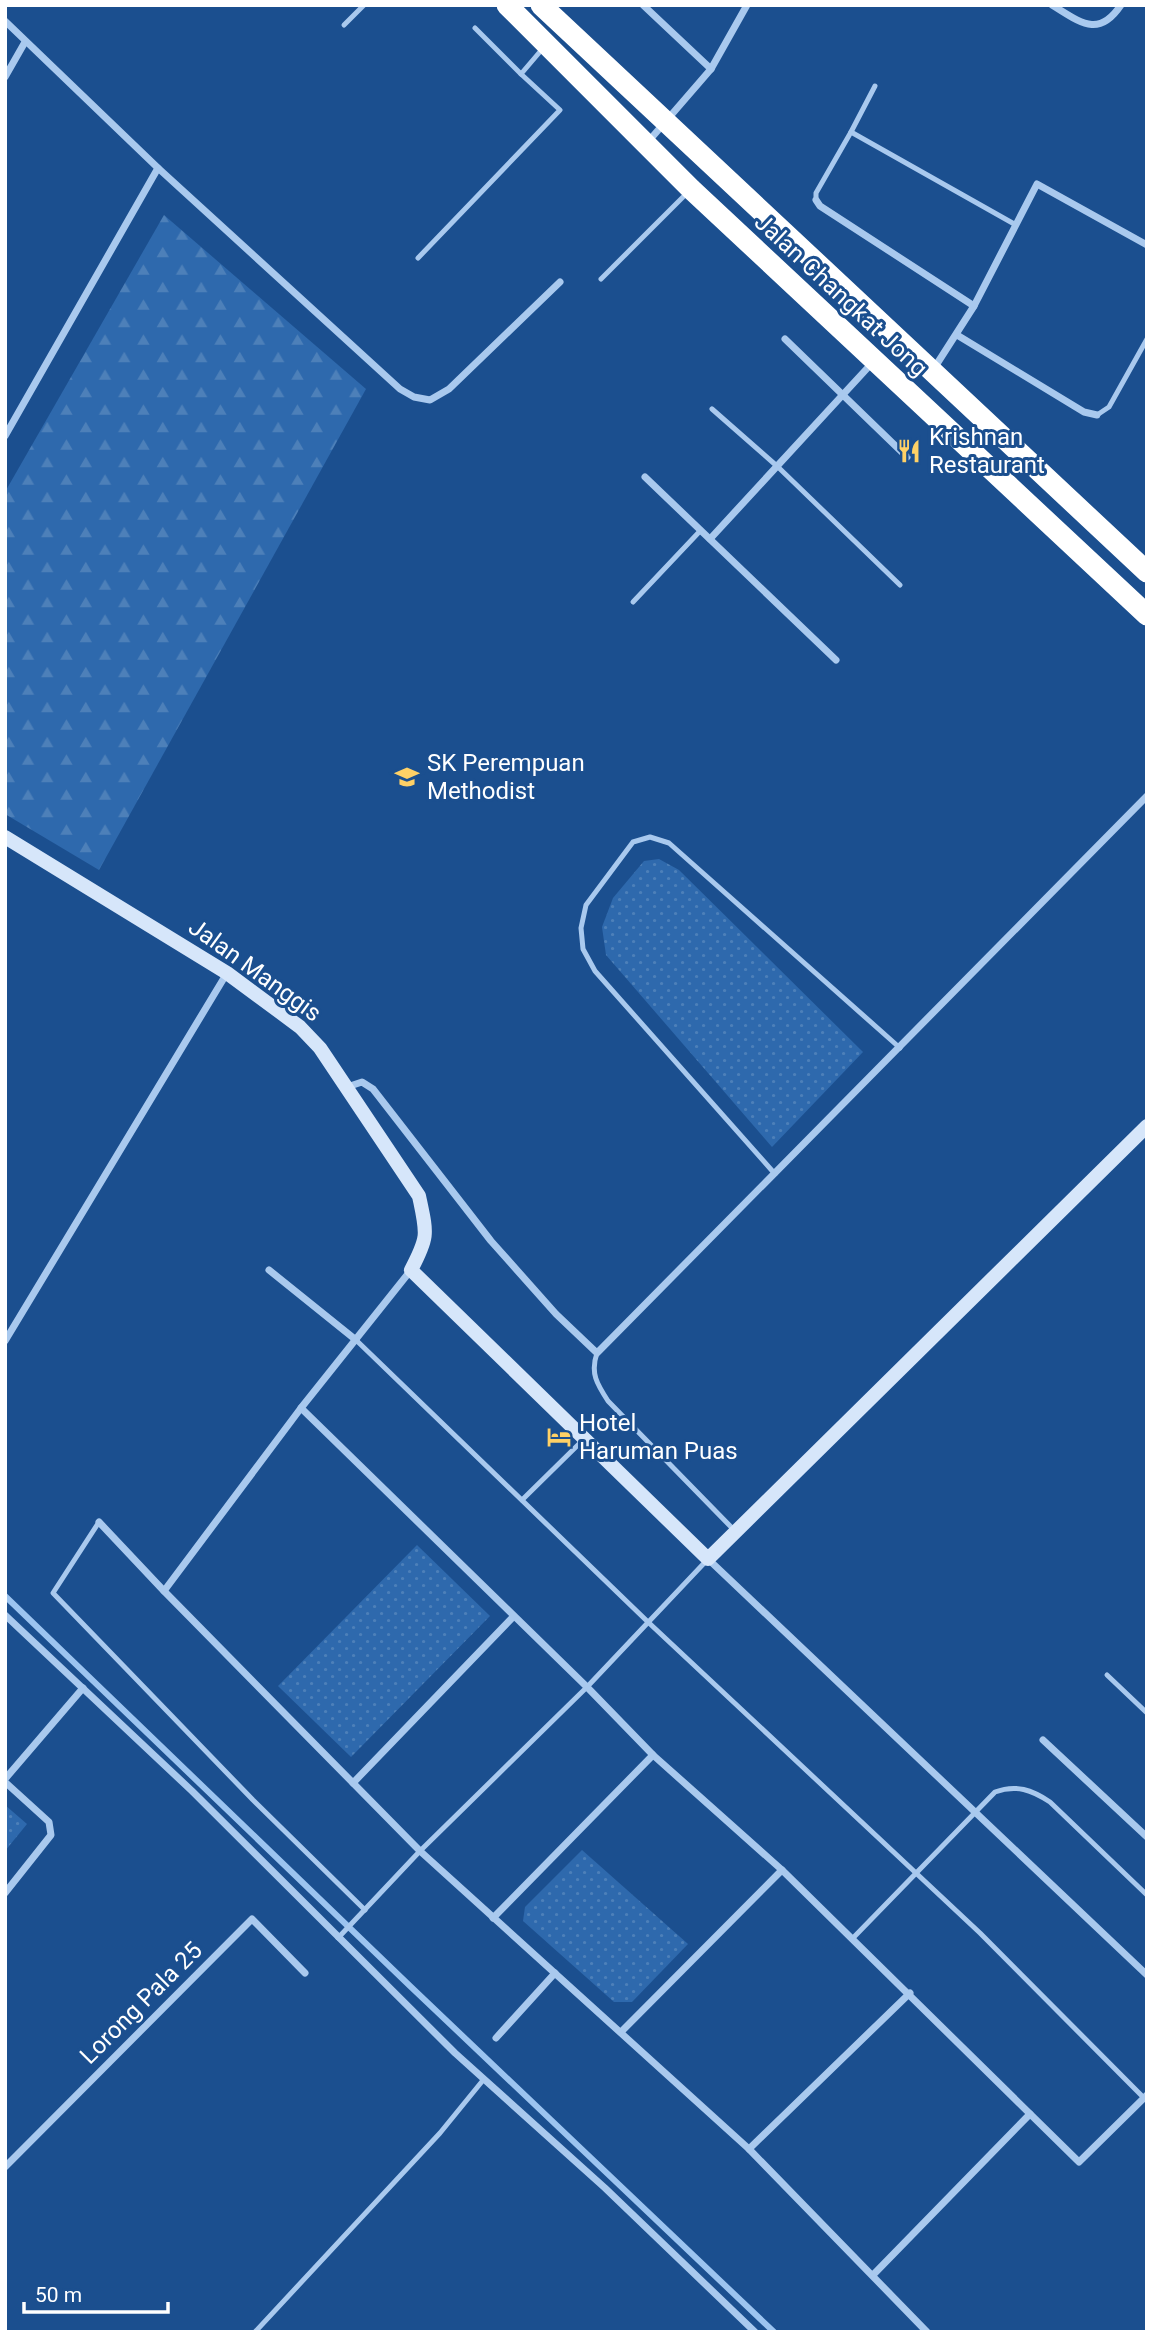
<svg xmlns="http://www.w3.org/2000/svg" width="1152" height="2337" viewBox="0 0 1152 2337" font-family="Roboto,sans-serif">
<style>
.forest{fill:url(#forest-firs)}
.park{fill:url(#park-dots)}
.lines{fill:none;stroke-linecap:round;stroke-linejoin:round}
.stream{stroke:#9cc4f0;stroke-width:6}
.path{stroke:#a9c9ee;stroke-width:3.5;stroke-dasharray:3.5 5;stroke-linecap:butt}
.lane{stroke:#a9c9ee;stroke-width:5}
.street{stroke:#a9c9ee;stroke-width:7}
.secondary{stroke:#d6e6fa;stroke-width:14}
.highway{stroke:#fff;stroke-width:21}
.labels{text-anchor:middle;stroke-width:6;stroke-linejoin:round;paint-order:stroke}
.street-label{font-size:24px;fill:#fff;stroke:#1b4f8f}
.poi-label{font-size:24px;fill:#fff;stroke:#1b4f8f;text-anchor:start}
</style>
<defs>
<pattern id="forest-firs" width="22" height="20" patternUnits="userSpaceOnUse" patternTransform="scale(1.75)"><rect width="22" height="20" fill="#2e69ad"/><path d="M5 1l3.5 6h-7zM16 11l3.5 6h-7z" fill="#4d80b9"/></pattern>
<pattern id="park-dots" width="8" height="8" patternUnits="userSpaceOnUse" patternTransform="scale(1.75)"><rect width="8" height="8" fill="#2e69ad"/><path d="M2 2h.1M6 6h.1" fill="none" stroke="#4d80b9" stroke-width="1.8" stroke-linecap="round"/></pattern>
</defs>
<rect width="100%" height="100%" fill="#1b4f8f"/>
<!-- forest -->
<polygon class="forest" points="164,215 366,389 99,870 5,814 5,492"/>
<!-- park -->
<g class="park">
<polygon points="659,859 679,870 863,1052 772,1147 606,955 602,927 613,898 644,861"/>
<polygon points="417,1545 490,1616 351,1757 278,1686"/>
<polygon points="5,1805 27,1824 5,1851"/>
<polygon points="582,1850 688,1944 632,2002 614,2002 523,1921 525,1907"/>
</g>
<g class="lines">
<!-- stream -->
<polyline class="stream" points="5,1596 410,1986 774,2332"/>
<!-- path -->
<polyline class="path" points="596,1429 610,1419"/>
<!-- lane -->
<g class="lane">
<polyline points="344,25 364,5"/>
<polyline points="475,28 521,74"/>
<polyline points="851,132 875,86"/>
<polyline points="816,200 816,193 851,132 1016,225"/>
<polyline points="418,258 560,110 521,74 544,47"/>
<polyline points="601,279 686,194"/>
<polyline points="712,409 778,467 900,585"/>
<polyline points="1097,415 1109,407 1147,339"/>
<polyline points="633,602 701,530"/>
<polyline points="775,1174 595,971 583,949 581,928 586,905 633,842 650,837 669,843 900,1048"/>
<polyline points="356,1340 648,1622 980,1933 1144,2098"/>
<path d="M597,1353c-7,20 0,31 11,48l127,130"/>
<polyline points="522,1500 584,1439"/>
<polyline points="99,1522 53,1593 253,1800 365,1910"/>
<polyline points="1107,1675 1147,1713"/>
<polyline points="338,1938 420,1851 587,1687 708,1559"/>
<path d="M853,1938l142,-146c21,-8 37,-2 55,10l97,93"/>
<polyline points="255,2332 440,2133 484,2079"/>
</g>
<!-- street -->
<g class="street">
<polyline points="643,5 711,69"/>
<path d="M1052,5c28,17 46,34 69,0"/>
<polyline points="5,21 158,168 400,389 414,397 430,400 449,389 560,282"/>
<polyline points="5,77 25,42"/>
<polyline points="647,143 711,69 747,5"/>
<polyline points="816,200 820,206 974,306"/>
<polyline points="957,335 1084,412 1097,415"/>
<polyline points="785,339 907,457"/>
<polyline points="933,370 974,306 1037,184 1147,245"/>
<polyline points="5,436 158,168"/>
<polyline points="645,477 836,660"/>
<polyline points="710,539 873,362"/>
<polyline points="347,1087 362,1082 373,1089 491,1241 556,1314 597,1353 1147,796"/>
<polyline points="269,1270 356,1340"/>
<polyline points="5,1341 227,973"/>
<polyline points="301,1408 587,1687 653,1755 782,1870 1079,2162 1147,2095"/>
<polyline points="99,1522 164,1591 420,1851 749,2149 927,2332"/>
<polyline points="708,1559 1147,1975"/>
<polyline points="164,1591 301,1408 411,1270"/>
<polyline points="5,1615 192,1791 455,2053 605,2188 755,2332"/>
<polyline points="1043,1740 1147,1837"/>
<polyline points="5,1779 83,1688"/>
<polyline points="5,1782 49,1822 51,1835 5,1893"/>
<polyline points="353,1783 513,1617"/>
<polyline points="493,1918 653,1755"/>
<polyline points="621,2032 782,1870"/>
<polyline points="496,2038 555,1973"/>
<polyline points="749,2149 910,1993"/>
<polyline points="5,2167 252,1919 305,1973"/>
<polyline points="873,2275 1030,2114"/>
</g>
<!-- secondary -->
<path class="secondary" d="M5,837l222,136 73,54 20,21 99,148c8,38 10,40 -8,74l297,289 439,-433"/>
<!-- highway -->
<g class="highway">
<polyline points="507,5 691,189 1147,615"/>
<polyline points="541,5 1147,572"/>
</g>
</g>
<!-- icons -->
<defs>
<g id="restaurant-bare" transform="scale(1.89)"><path d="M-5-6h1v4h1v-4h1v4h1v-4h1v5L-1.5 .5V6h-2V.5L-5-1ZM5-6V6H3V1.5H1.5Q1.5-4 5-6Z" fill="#ffd166" stroke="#1b4f8f" stroke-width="2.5" paint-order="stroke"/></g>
<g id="school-bare" transform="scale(1.89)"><path d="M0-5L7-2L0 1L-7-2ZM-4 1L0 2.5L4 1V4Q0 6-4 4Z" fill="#ffd166" stroke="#1b4f8f" stroke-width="2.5" paint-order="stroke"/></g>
<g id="hotel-bare" transform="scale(1.89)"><path d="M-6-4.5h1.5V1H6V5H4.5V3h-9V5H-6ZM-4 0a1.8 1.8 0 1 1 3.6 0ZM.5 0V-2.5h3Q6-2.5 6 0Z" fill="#ffd166" stroke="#1b4f8f" stroke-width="2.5" paint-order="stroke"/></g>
</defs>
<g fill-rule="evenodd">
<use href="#restaurant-bare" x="909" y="451"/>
<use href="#school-bare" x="407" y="777"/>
<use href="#hotel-bare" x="559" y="1437"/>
</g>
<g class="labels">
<!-- street labels -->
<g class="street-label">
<text transform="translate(841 295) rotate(43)" y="8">Jalan Changkat Jong</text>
<text transform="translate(255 970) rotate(36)" y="8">Jalan Manggis</text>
<text transform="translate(141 2003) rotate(-45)" y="8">Lorong Pala 25</text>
</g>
<!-- poi labels -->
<g class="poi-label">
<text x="929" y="445">Krishnan<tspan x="929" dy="28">Restaurant</tspan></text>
<text x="427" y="771">SK Perempuan<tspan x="427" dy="28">Methodist</tspan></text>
<text x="579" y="1431">Hotel<tspan x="579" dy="28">Haruman Puas</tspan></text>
</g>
</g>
<!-- border -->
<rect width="1152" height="2337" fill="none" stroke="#ffffff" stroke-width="14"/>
<!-- scale -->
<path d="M24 2302v10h144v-10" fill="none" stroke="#ffffff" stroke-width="3.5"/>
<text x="35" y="2302" font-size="21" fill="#ffffff" stroke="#1b4f8f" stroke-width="5" paint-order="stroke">50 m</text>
</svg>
